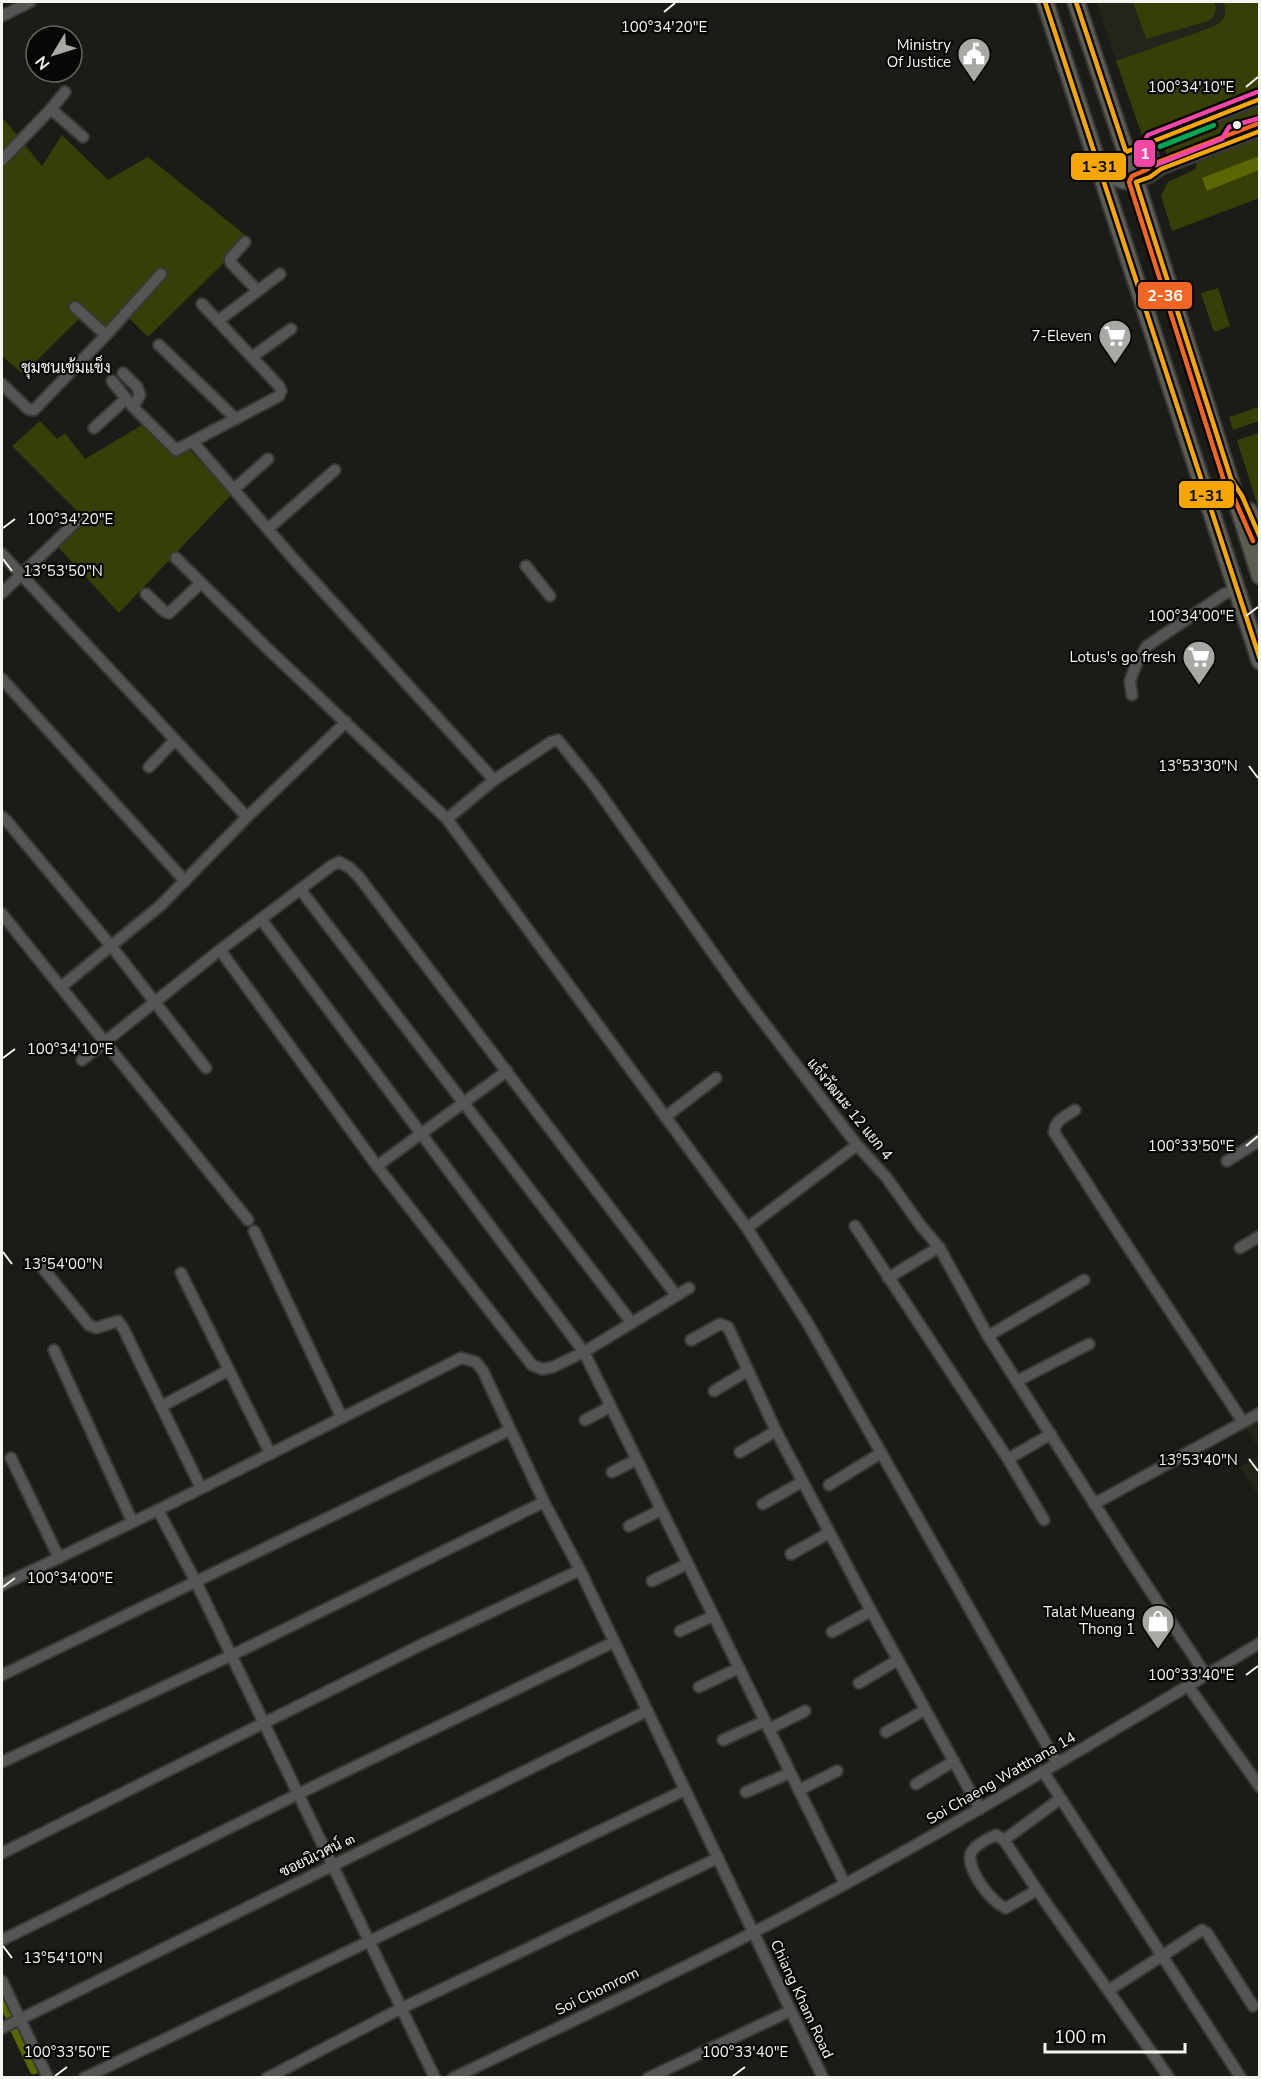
<svg xmlns="http://www.w3.org/2000/svg" width="1261" height="2079" viewBox="0 0 1261 2079" font-family="'Nunito Sans',Sarabun,sans-serif">
<style>
.built{fill:#22251a}
.green{fill:#373f06}
.water{fill:#5b6702}
.lines{fill:none;stroke-linecap:round;stroke-linejoin:round}
.canal{stroke:#5b6702;stroke-width:9}
.street-casing{stroke:#383937;stroke-width:14}
.primary-casing{stroke:#383937;stroke-width:20}
.street{stroke:#555553;stroke-width:10}
.primary{stroke:#5c5d53;stroke-width:16}
.bus-1-casing{stroke:#070705;stroke-width:9}
.bus-2-casing{stroke:#070705;stroke-width:9}
.bus-3-casing{stroke:#070705;stroke-width:9}
.bus-4-casing{stroke:#070705;stroke-width:9}
.bus-1{stroke:#f7a600;stroke-width:4.5}
.bus-2{stroke:#f26522;stroke-width:4.5}
.bus-3{stroke:#f346a5;stroke-width:4.5}
.bus-4{stroke:#00a651;stroke-width:4.5}
.ticks{fill:none;stroke:#f4f4f1;stroke-width:2}
.bus-dot{fill:#f4f4f1;stroke:#070705;stroke-width:2}
.labels{text-anchor:middle;stroke-width:4.5;stroke-linejoin:round;paint-order:stroke}
.poi-label{font-size:15px;fill:#f4f4f1;stroke:#070705;text-anchor:end}
.street-label{font-size:15px;fill:#f4f4f1;stroke:#070705}
.neighbourhood-label{font-size:16px;fill:#f4f4f1;stroke:#070705}
.ticks-label{font-size:15px;text-anchor:middle;fill:#f4f4f1;stroke:#070705;stroke-width:4.5;stroke-linejoin:round;paint-order:stroke}
.line-badge{stroke:#070705;stroke-width:2}
.badge-label{font-size:16px;text-anchor:middle;font-weight:bold;fill:#fff}
.pale-badge-label{font-size:16px;text-anchor:middle;font-weight:bold;fill:#111}
</style>
<rect width="100%" height="100%" fill="#1b1c18"/>
<!-- built -->
<g class="built">
<polygon points="1096,2 1223,2 1226,7 1226,14 1222,22 1215,26 1116,61"/>
<polygon points="1259,1419 1259,1449 1245,1427"/>
<polygon points="1259,1455 1259,1497 1240,1467"/>
</g>
<!-- green -->
<g class="green">
<polygon points="1133,2 1214,2 1216,8 1214,16 1208,21 1146,39"/>
<path d="M1223,2h36v87l-117,46 -26,-74 99,-35c10,-6 13,-14 8,-24z"/>
<polygon points="1259,105 1259,125 1169,160 1162,143"/>
<polygon points="2,117 42,166 62,135 108,180 148,157 249,238 148,337 124,313 105,334 84,314 23,374 2,356"/>
<polygon points="1259,137 1259,198 1172,231 1161,196 1168,182 1196,169 1197,161"/>
<polygon points="1218,288 1230,326 1214,332 1201,293"/>
<polygon points="1259,407 1259,421 1233,430 1229,417"/>
<polygon points="40,421 57,439 65,433 85,459 147,422 174,455 188,448 231,495 119,613 58,547 87,521 12,446"/>
<polygon points="1259,433 1259,510 1237,440"/>
</g>
<!-- water -->
<polygon class="water" points="1259,156 1259,170 1207,191 1202,178"/>
<g class="lines">
<!-- canal -->
<g class="canal">
<polyline points="2,2000 9,2015"/>
<polyline points="15,2030 34,2070"/>
</g>
<!-- street casing -->
<g class="street-casing">
<g id="street">
<polyline points="2,16 30,2"/>
<polyline points="51,109 83,137"/>
<path d="M1152,141c0,10 -1,23 9,28"/>
<polyline points="1126,152 1260,99"/>
<polyline points="2,160 51,109 65,92"/>
<polyline points="1136,182 1150,177 1161,169 1260,131"/>
<polyline points="245,242 230,259 231,263 257,290"/>
<polyline points="75,307 106,335"/>
<polyline points="218,321 280,274"/>
<polyline points="159,345 236,419"/>
<polyline points="252,357 291,329"/>
<polyline points="123,373 137,387 140,395 133,407"/>
<polyline points="112,381 133,407 176,450 279,396 281,391 279,386 202,304"/>
<polyline points="2,384 28,409 34,410 106,335 161,274"/>
<polyline points="94,428 126,399"/>
<polyline points="193,442 291,556 494,780"/>
<polyline points="234,489 268,459"/>
<polyline points="269,528 335,470"/>
<polyline points="2,554 247,817"/>
<polyline points="176,558 268,649 447,819 747,1228 807,1322 1057,1763"/>
<polyline points="526,566 550,596"/>
<polyline points="2,593 80,518"/>
<polyline points="146,594 164,611 169,613 201,583"/>
<polyline points="2,679 185,881"/>
<polyline points="1132,695 1130,681 1137,662 1147,646 1224,594 1235,590"/>
<polyline points="149,767 175,740"/>
<polyline points="2,817 6,820 112,947 206,1068"/>
<polyline points="447,819 494,780 551,742 558,740 594,785 742,994 857,1145 886,1177 921,1226 939,1247 988,1336 1132,1563 1206,1675"/>
<polyline points="300,889 632,1323"/>
<polyline points="2,914 248,1220"/>
<polyline points="261,919 584,1352 845,1884"/>
<polyline points="220,950 377,1166 532,1365 542,1369 553,1367 584,1352 689,1288"/>
<polyline points="61,987 161,905 247,817 346,722"/>
<polyline points="82,1060 220,950 331,866 339,862 350,868 359,877 676,1295"/>
<path d="M1075,1110c-9,6 -20,10 -21,22l59,92 130,198"/>
<polyline points="665,1117 716,1078"/>
<polyline points="1227,1161 1260,1140"/>
<polyline points="377,1166 507,1071"/>
<polyline points="855,1226 1008,1459 1044,1520"/>
<polyline points="747,1228 857,1145"/>
<polyline points="254,1231 342,1418"/>
<polyline points="1240,1248 1260,1236"/>
<polyline points="41,1266 89,1325 96,1328 118,1321 123,1328 201,1488"/>
<polyline points="181,1273 270,1453"/>
<polyline points="888,1278 939,1247"/>
<polyline points="988,1336 1084,1280"/>
<polyline points="691,1340 720,1324 728,1327 776,1431 871,1611 980,1809"/>
<polyline points="54,1350 132,1521"/>
<polyline points="1017,1381 1089,1344"/>
<polyline points="714,1391 747,1371"/>
<polyline points="162,1406 229,1370"/>
<polyline points="585,1420 610,1407"/>
<polyline points="740,1452 776,1431"/>
<polyline points="11,1458 59,1558"/>
<polyline points="1008,1459 1051,1434"/>
<polyline points="612,1472 636,1460"/>
<polyline points="829,1485 881,1453"/>
<polyline points="763,1504 802,1482"/>
<polyline points="1094,1504 1260,1413"/>
<polyline points="158,1510 196,1582 435,2078"/>
<polyline points="629,1526 661,1510"/>
<polyline points="791,1554 829,1533"/>
<polyline points="652,1581 687,1564"/>
<polyline points="2,1585 158,1510 461,1358 476,1362 483,1371 544,1502 580,1570 823,2078"/>
<polyline points="680,1631 713,1616"/>
<polyline points="832,1632 871,1611"/>
<polyline points="2,1675 510,1430"/>
<polyline points="859,1683 898,1660"/>
<polyline points="1188,1686 1260,1787"/>
<polyline points="699,1687 739,1668"/>
<polyline points="769,1729 805,1711"/>
<polyline points="886,1732 925,1710"/>
<polyline points="723,1740 765,1721"/>
<polyline points="2,1762 230,1656 544,1502"/>
<polyline points="1043,1771 1241,2078"/>
<polyline points="916,1784 954,1761"/>
<polyline points="799,1790 837,1771"/>
<polyline points="746,1792 790,1773"/>
<path d="M996,1835l8,5 33,50 -31,18c-14,-4 -43,-42 -34,-57 5,-7 17,-13 24,-16z"/>
<polyline points="1004,1840 1060,1799"/>
<polyline points="2,1853 425,1643 580,1570"/>
<path d="M1037,1890c44,63 89,124 132,188"/>
<polyline points="2,1940 298,1794 614,1642"/>
<polyline points="2,1981 48,2078"/>
<polyline points="1109,1990 1202,1930 1207,1933 1253,2006"/>
<polyline points="2,2028 647,1711"/>
<polyline points="84,2078 685,1790"/>
<polyline points="267,2078 402,2008 718,1858"/>
<path d="M453,2078c101,-49 203,-95 303,-147 172,-88 337,-189 504,-288"/>
<polyline points="648,2078 790,2011"/>
</g>
</g>
<!-- primary casing -->
<g class="primary-casing">
<g id="primary">
<polyline points="1045,2 1260,661"/>
<polyline points="1076,2 1136,182 1260,576"/>
<path d="M1098,159c11,13 20,24 38,23"/>
<polyline points="1249,511 1260,538"/>
</g>
</g>
<!-- street -->
<use href="#street" class="street"/>
<!-- primary -->
<use href="#primary" class="primary"/>
<!-- bus-1 casing -->
<g class="bus-1-casing">
<g id="bus-1">
<polyline points="1045,2 1260,659"/>
<polyline points="1076,2 1126,152 1260,99"/>
<polyline points="1260,131 1161,169 1150,177 1136,182 1231,479 1242,496 1260,537"/>
</g>
</g>
<!-- bus-2 casing -->
<g class="bus-2-casing">
<polyline id="bus-2" points="1253,541 1235,500 1224,481 1129,182 1132,176 1146,170 1158,162 1257,124"/>
</g>
<!-- bus-3 casing -->
<g class="bus-3-casing">
<path id="bus-3" d="M1257,92l-109,43c-6,7 -5,24 2,30h6l66,-26 7,-12 31,-9"/>
</g>
<!-- bus-4 casing -->
<g class="bus-4-casing">
<polygon id="bus-4" points="1214,125 1213,126 1160,147 1160,146"/>
</g>
<!-- bus-1 -->
<use href="#bus-1" class="bus-1"/>
<!-- bus-2 -->
<use href="#bus-2" class="bus-2"/>
<!-- bus-3 -->
<use href="#bus-3" class="bus-3"/>
<!-- bus-4 -->
<use href="#bus-4" class="bus-4"/>
</g>
<!-- ticks -->
<path class="ticks" d="M664,12l11,-9M1246,87l12,-10M3,528l12,-9M3,559l9,12M1246,616l12,-9M1249,766l9,12M3,1058l12,-9M1246,1146l12,-10M3,1252l9,12M1249,1459l9,12M3,1587l12,-9M1246,1675l12,-9M3,1946l9,12M55,2076l12,-9M733,2076l12,-9"/>
<!-- icons -->
<defs>
<g id="civic-pin" transform="scale(1.725)"><path d="M0 17L-7.5 6A9.5 9.5 0 1 1 7.5 6Z" fill="#a8a8a5" stroke="#070705"/><path d="M-.6-6.5H3V-4.5H.6V-3L4-1V1h2V6H-6V1h2V-1L-.6-3ZM-1.2 2.5V6h2.4V2.5Z" fill="#fff"/></g>
<g id="supermarket-pin" transform="scale(1.725)"><path d="M0 17L-7.5 6A9.5 9.5 0 1 1 7.5 6Z" fill="#a8a8a5" stroke="#070705"/><path d="M-6-5.5h2.5l.6 2H6L4.5 2H-2.5L-4.4-4H-6ZM-1.5 3.2a1.3 1.3 0 1 0 .1 0ZM3 3.2a1.3 1.3 0 1 0 .1 0Z" fill="#fff"/></g>
<g id="shop-pin" transform="scale(1.725)"><path d="M0 17L-7.5 6A9.5 9.5 0 1 1 7.5 6Z" fill="#a8a8a5" stroke="#070705"/><path d="M-5-2.5h2.3a2.7 3.5 0 0 1 5.4 0H5L5.5 6h-11ZM-1.5-2.5h3a1.5 2.3 0 0 0-3 0Z" fill="#fff"/></g>
</defs>
<g fill-rule="evenodd">
<use href="#civic-pin" x="974" y="54"/>
<use href="#supermarket-pin" x="1115" y="336"/>
<use href="#supermarket-pin" x="1199" y="657"/>
<use href="#shop-pin" x="1158" y="1621"/>
</g>
<!-- markers -->
<circle class="bus-dot" cx="1237" cy="125" r="5"/>
<g class="labels">
<!-- poi labels -->
<g class="poi-label">
<text x="951" y="50">Ministry<tspan x="951" dy="17">Of Justice</tspan></text>
<text x="1092" y="341">7-Eleven</text>
<text x="1176" y="662">Lotus's go fresh</text>
<text x="1135" y="1617">Talat Mueang<tspan x="1135" dy="17">Thong 1</tspan></text>
</g>
<!-- street labels -->
<g class="street-label">
<text transform="translate(850 1109) rotate(51)" y="5">แจ้งวัฒนะ 12 แยก 4</text>
<text transform="translate(1001 1778) rotate(-30)" y="5">Soi Chaeng Watthana 14</text>
<text transform="translate(317 1855) rotate(-26)" y="5">ซอยนิเวศน์ ๓</text>
<text transform="translate(597 1991) rotate(-26)" y="5">Soi Chomrom</text>
<text transform="translate(802 1999) rotate(65)" y="5">Chiang Kham Road</text>
</g>
<!-- neighbourhood labels -->
<g class="neighbourhood-label">
<text x="66" y="373">ชุมชนเข้มแข็ง</text>
</g>
</g>
<g class="ticks-label">
<text x="664" y="32">100°34'20"E</text>
<text x="1191" y="92">100°34'10"E</text>
<text x="70" y="524">100°34'20"E</text>
<text x="63" y="576">13°53'50"N</text>
<text x="1191" y="621">100°34'00"E</text>
<text x="1198" y="771">13°53'30"N</text>
<text x="70" y="1054">100°34'10"E</text>
<text x="1191" y="1151">100°33'50"E</text>
<text x="63" y="1269">13°54'00"N</text>
<text x="1198" y="1465">13°53'40"N</text>
<text x="70" y="1583">100°34'00"E</text>
<text x="1191" y="1680">100°33'40"E</text>
<text x="63" y="1963">13°54'10"N</text>
<text x="67" y="2057">100°33'50"E</text>
<text x="745" y="2057">100°33'40"E</text>
</g>
<g class="line-badge">
<rect x="1133" y="139" width="23" height="29" rx="6" fill="#f346a5"/>
<rect x="1070" y="152" width="57" height="29" rx="6" fill="#f7a600"/>
<rect x="1137" y="281" width="56" height="29" rx="6" fill="#f26522"/>
<rect x="1178" y="480" width="57" height="29" rx="6" fill="#f7a600"/>
</g>
<g class="badge-label">
<text x="1145" y="159">1</text>
<text x="1165" y="301">2-36</text>
</g>
<g class="pale-badge-label">
<text x="1099" y="172">1-31</text>
<text x="1206" y="501">1-31</text>
</g>
<!-- border -->
<rect width="1261" height="2079" fill="none" stroke="#f4f4f1" stroke-width="6"/>
<!-- north arrow -->
<g transform="translate(54 54) rotate(232)"><circle r="28" fill="#070705" stroke="#666663" stroke-width="1.5"/>
<path d="M0-4.5L10 22L0 15L-10 22Z" fill="#a8a8a5"/>
<text y="-9" font-size="16" font-weight="bold" text-anchor="middle" fill="#f4f4f1">N</text>
</g>
<!-- scale -->
<path d="M1045 2043v9h140v-9" fill="none" stroke="#f4f4f1" stroke-width="3"/>
<text x="1054" y="2043" font-size="18" fill="#f4f4f1" stroke="#070705" stroke-width="4.5" paint-order="stroke">100 m</text>
</svg>
